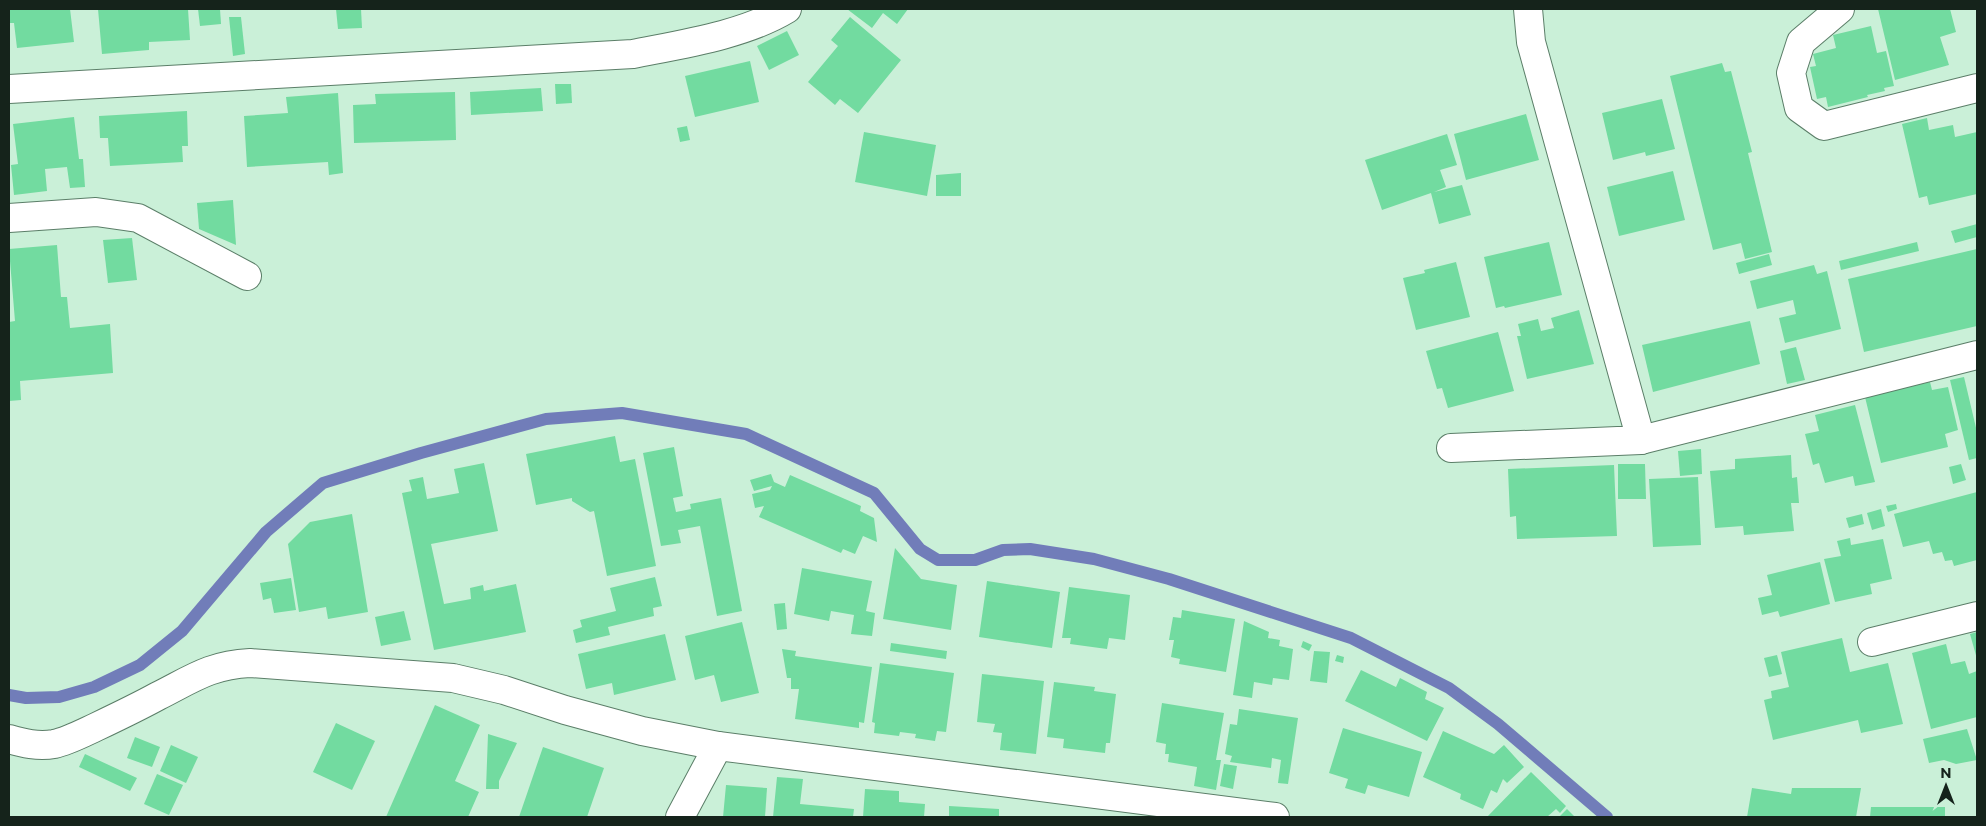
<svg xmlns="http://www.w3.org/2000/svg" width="1986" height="826" viewBox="0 0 1986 826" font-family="Montserrat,sans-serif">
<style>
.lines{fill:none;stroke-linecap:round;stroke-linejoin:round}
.stream{stroke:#717db9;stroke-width:12}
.building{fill:#72dba0}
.minor-casing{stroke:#5b7e68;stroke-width:30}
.minor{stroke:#fff;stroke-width:28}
</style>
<rect width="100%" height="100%" fill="#caf0d8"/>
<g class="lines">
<!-- stream -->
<polyline class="stream" points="9,695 26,698 59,697 94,687 140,665 182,631 266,532 323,483 421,453 546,419 622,413 746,434 874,493 920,549 938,560 975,560 1003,550 1030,549 1094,559 1169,579 1351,638 1449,688 1498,724 1607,817"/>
</g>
<!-- building -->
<g class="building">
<polygon points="9,9 70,9 74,42 17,48 14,23 9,23"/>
<polygon points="98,9 188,9 190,40 149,42 149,50 102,54"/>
<polygon points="198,9 220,9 221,24 200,26"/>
<polygon points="336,9 361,9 362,28 338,29"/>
<polygon points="847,9 908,9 897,24 883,13 872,28"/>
<polygon points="1878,9 1950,9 1956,32 1940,37 1949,65 1895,80"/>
<polygon points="229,17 241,17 245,54 233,56"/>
<polygon points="850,17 901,60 858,113 840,99 835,105 808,82 838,46 831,40"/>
<polygon points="1871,26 1877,53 1886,51 1894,86 1884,88 1885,91 1867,95 1868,97 1828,107 1826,97 1817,99 1810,67 1816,66 1813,54 1836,48 1833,35"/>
<polygon points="787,31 799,55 769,70 757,46"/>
<polygon points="750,61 759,102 695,117 685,76"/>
<polygon points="1722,63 1725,72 1731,71 1752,152 1748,153 1772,252 1745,259 1741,243 1713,250 1670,76"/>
<polygon points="555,84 571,84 572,103 556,104"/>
<polygon points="541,88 543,111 471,115 470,92"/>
<polygon points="455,92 456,140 354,143 353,105 376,104 375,94"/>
<polygon points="338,93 343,173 329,175 328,162 247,167 244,116 288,113 286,97"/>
<polygon points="1662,99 1675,149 1646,156 1645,152 1613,160 1602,113"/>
<polygon points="187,111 188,146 182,146 183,162 110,166 108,138 100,138 99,116"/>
<polygon points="1526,114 1539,160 1466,180 1454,134"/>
<polygon points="74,117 79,159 83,159 85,187 70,188 67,167 45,169 47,191 14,195 11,165 18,164 13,124"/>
<polygon points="1927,118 1929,130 1953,125 1955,137 1977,132 1977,194 1929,205 1927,196 1919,198 1902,124"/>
<polygon points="687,126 690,140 680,142 677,128"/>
<polygon points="864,132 936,145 927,196 855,182"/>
<polygon points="1447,134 1457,165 1440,170 1446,187 1434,192 1462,185 1471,215 1439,224 1431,193 1382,210 1365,160"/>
<polygon points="1673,171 1685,220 1619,236 1607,187"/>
<polygon points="961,173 961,196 936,196 936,175"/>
<polygon points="233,200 236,245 199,229 197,203"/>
<polygon points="1977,224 1977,237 1955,243 1951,231"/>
<polygon points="132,238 137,280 108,283 103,240"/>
<polygon points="1549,242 1562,295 1505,308 1504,306 1496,308 1484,257"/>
<polygon points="1917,242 1919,251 1841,270 1839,261"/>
<polygon points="57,245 61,297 67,297 70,328 110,324 113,373 20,381 21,400 9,401 9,322 15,321 9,249"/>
<polygon points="1977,249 1977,326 1864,352 1848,279"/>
<polygon points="1769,254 1772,265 1739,274 1736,263"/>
<polygon points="1456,262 1470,317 1416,330 1403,278 1425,273 1424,270"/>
<polygon points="1814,265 1817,274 1827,271 1841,329 1785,343 1779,318 1796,314 1793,300 1757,309 1750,281"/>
<polygon points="1579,310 1594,364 1527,379 1517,336 1521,336 1518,324 1538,319 1541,331 1554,328 1551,318"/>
<polygon points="1750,321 1760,364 1653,392 1642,345"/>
<polygon points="1498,332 1514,391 1448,408 1442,388 1437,389 1426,351"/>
<polygon points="1796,347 1805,380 1787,384 1780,351"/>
<polygon points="1964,377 1977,432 1977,458 1969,460 1950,380"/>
<polygon points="1930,382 1932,390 1948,387 1958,430 1945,434 1948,447 1881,463 1865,397"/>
<polygon points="1855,405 1875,482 1855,486 1853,476 1825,483 1819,463 1813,465 1805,434 1819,431 1815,415"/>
<polygon points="615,436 620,462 635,459 656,566 607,576 594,511 590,512 572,501 572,498 536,505 526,454"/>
<polygon points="674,447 683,496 673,498 676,512 691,509 690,504 721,498 742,611 717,616 700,526 678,530 681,543 661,546 643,453"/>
<polygon points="1701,449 1702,474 1680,476 1678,451"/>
<polygon points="1791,455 1792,478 1797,477 1799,503 1791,503 1794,531 1744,535 1743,526 1715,528 1710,471 1735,469 1735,459"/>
<polygon points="484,463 498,531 431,544 444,604 471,599 470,588 483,585 484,591 516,584 526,632 434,650 402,493 412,491 409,480 423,477 427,499 459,493 454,469"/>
<polygon points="1618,464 1645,464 1646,499 1618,499"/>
<polygon points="1961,464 1966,480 1953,484 1949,467"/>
<polygon points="1614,465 1617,536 1517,539 1516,516 1510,517 1508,469"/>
<polygon points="771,474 774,482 785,487 790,475 861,506 860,511 874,518 877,542 863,536 855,554 843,549 841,553 759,517 764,506 755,508 752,494 770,490 772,486 754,491 750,480"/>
<polygon points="1698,477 1701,545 1653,547 1649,479"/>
<polygon points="1977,492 1977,560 1954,566 1952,560 1945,561 1942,552 1933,554 1929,541 1903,547 1894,514"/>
<polygon points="1896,504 1897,509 1888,512 1886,506"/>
<polygon points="1881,509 1885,526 1872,530 1867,513"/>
<polygon points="352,514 368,612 328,619 326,607 299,612 288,544 310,522"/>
<polygon points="1862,514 1864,524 1849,528 1846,518"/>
<polygon points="1850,538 1851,545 1883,539 1892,579 1870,584 1872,594 1835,602 1824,559 1841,556 1837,541"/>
<polygon points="895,548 921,579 957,585 951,630 883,619"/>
<polygon points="1820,562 1830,604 1780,617 1778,611 1762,615 1758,598 1772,595 1767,575"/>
<polygon points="802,568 872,581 866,611 875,613 872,636 851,634 854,615 831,611 829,621 794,614"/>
<polygon points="655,577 662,606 653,608 654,616 608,627 610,635 576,643 573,630 582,627 580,620 616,611 610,588"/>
<polygon points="291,578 296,610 274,613 271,598 263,600 260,583"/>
<polygon points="987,581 1060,592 1052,648 979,637"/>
<polygon points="1069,587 1130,595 1125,640 1109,638 1107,649 1070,644 1071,638 1062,638"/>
<polygon points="785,603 787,629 777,630 774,604"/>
<polygon points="1182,610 1235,619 1226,672 1179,664 1180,659 1171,657 1174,640 1169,640 1173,617 1181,618"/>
<polygon points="404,611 411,640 381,646 375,617"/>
<polygon points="1244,621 1269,632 1268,638 1280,640 1279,646 1293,649 1289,680 1273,678 1272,685 1254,682 1252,698 1233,695"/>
<polygon points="742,622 759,693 721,702 714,675 695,680 685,636"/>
<polygon points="1977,632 1977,659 1970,634"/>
<polygon points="665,634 676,680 614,695 612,683 586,689 578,654"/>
<polygon points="1842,638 1850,672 1888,663 1903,724 1861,733 1858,720 1773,740 1764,700 1772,698 1771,691 1789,687 1781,652"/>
<polygon points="1303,641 1312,645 1309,651 1301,647"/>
<polygon points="891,643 947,651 946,659 890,651"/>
<polygon points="1946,644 1951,664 1965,661 1969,674 1977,671 1977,717 1931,729 1912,653"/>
<polygon points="782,649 796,651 795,656 872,667 864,723 859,722 859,728 795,719 799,689 791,689 791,678 787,678"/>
<polygon points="1314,651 1330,652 1327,683 1310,681"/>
<polygon points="1337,655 1344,657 1343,663 1335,661"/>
<polygon points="1777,655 1782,674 1769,677 1764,658"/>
<polygon points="880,663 954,673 946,732 937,731 935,741 915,738 916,734 900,732 899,736 874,733 875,723 872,722"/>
<polygon points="1361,670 1396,687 1400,678 1427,692 1425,699 1444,708 1427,741 1345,701"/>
<polygon points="982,674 1044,681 1036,754 1000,750 1002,733 993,732 995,724 977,722"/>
<polygon points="1054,682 1095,687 1094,691 1116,694 1110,743 1106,743 1105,753 1063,748 1064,739 1047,737"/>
<polygon points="1162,703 1224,713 1216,760 1221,760 1216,790 1194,786 1197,767 1168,762 1169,754 1165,754 1166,744 1156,742"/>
<polygon points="435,705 480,725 455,781 479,792 468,817 386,817"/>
<polygon points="1239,709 1298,718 1288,784 1278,783 1281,760 1272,758 1271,768 1230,762 1232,756 1225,754 1230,724 1237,725"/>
<polygon points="336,723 375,741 352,790 313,772"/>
<polygon points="1343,728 1422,752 1409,797 1368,785 1365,794 1345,788 1348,779 1329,773"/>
<polygon points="1967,729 1977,760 1956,764 1944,760 1929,763 1923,739"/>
<polygon points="1443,731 1494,754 1504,745 1524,767 1507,783 1503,779 1497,793 1491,790 1483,809 1460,799 1461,794 1423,777"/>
<polygon points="488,734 517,743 499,781 499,789 486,789"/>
<polygon points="135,737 160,747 152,767 127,758"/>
<polygon points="171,745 198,757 186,783 160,771"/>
<polygon points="543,747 604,768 587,817 519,817"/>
<polygon points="85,754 137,778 130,791 79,767"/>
<polygon points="1224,764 1237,766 1233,789 1220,786"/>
<polygon points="1531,772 1566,806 1560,813 1556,809 1547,817 1487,817"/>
<polygon points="157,774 183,785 169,815 144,804"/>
<polygon points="777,777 803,779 800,804 854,809 853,817 773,817"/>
<polygon points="726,785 767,788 765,817 723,817"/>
<polygon points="1752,788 1791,794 1792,788 1861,788 1856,817 1747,817"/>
<polygon points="865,789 899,791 899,802 925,804 924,817 863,817"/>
<polygon points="949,806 999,809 999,817 949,817"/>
<polygon points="1871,807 1945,807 1945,817 1870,817"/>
<polygon points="1567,809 1575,817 1559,817"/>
</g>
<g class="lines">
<!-- minor casing -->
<g class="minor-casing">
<g id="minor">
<polyline points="1840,9 1801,42 1791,73 1799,108 1824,126 1977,88"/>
<path d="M9,89l624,-35c50,-10 111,-19 154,-45"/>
<polyline points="9,218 96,212 138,218 247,276"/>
<polyline points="1641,440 1977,355"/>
<polyline points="1451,448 1641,440 1531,42 1528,9"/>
<polyline points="1872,642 1977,616"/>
<path d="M9,739c14,4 29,8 45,5 14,-3 29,-11 42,-17 21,-10 42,-20 62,-31 34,-17 52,-31 92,-33l203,15 51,12 61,20 77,21 76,15 557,71"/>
<polyline points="680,817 718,746"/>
</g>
</g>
<!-- minor -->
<use href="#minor" class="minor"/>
</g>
<!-- border -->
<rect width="1986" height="826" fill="none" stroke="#15231b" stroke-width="20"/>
<!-- north arrow -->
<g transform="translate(1946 786)" stroke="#caf0d8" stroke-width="4" paint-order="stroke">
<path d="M0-4L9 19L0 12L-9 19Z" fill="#15231b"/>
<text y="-8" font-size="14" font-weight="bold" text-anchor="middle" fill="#15231b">N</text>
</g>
</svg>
